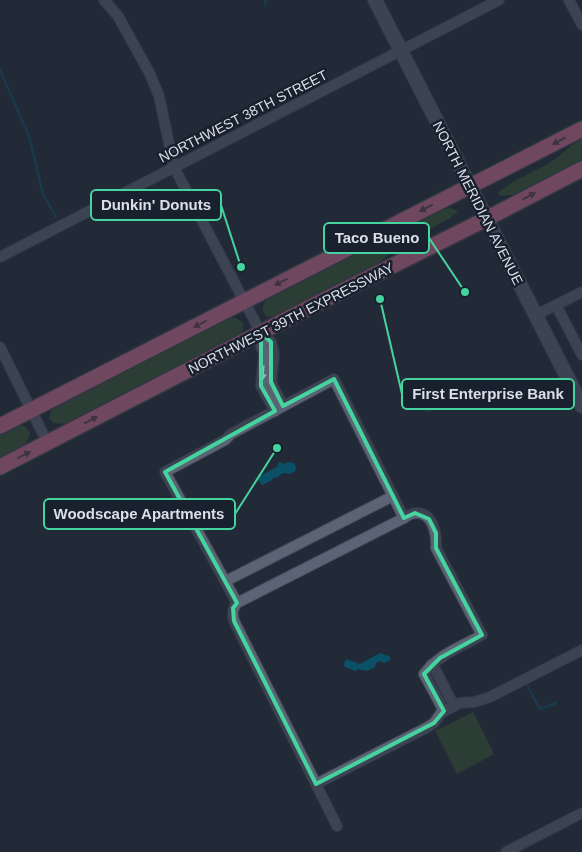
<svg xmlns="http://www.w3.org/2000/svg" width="582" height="852" viewBox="0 0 582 852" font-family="Arial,sans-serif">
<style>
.green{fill:#375430}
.water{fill:#0a5167}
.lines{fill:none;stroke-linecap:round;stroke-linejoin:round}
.stream{stroke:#0a5167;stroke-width:2.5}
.minor-casing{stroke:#424754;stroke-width:12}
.secondary-casing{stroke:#424754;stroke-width:16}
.trunk-casing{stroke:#424754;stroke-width:18}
.minor{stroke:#5b6474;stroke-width:10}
.secondary{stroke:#5b6474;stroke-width:14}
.trunk{stroke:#cc6b8d;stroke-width:15}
.oneway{fill:#613e54}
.oneway2{fill:#a7aeba}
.marked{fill:none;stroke:#45d49f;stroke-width:4;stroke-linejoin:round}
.labels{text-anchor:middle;stroke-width:5;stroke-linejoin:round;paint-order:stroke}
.street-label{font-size:14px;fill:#dadfe9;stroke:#19202e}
.leader{fill:none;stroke:#45d49f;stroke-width:2}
.callout-dot{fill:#45d49f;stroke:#19202e;stroke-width:2}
.callout{fill:#19202e;stroke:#45d49f;stroke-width:2}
.callout-label{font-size:15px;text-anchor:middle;font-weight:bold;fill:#dadfe9}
</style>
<rect width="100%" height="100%" fill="#222a38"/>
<!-- green -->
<g class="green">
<path d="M582,138v24l-64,32 -17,2 -3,-3c15,-14 36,-20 52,-31 12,-7 20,-17 32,-24z"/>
<path d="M450,208l8,3 -9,8 -43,22 -35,28 -90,46 -14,2c-6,-8 -5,-10 0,-18l173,-89z"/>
<polygon points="226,318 236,318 243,323 243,331 234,339 66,424 53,423 49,418 51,411 58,404"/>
<path d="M16,425l8,1 6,6c-2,16 -17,20 -30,27v-25z"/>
<polygon points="473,712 494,754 457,774 435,731"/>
</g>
<!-- water -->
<g class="water">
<polygon points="415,396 433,402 430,412 411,407"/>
<polygon points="279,462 283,463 284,464 289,462 294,463 296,467 295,471 290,474 283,473 276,478 274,477 272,480 262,485 257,478 258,477 277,467"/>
<polygon points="380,653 389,656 391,660 384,663 380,661 376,663 375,667 367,671 357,669 356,671 345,667 344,664 346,659 360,664"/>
</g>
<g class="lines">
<!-- stream -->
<g class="stream">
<polyline points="265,0 266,5"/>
<polyline points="0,70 29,136 43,194 56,217"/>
<polyline points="526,683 540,709 556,703"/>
</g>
<!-- minor casing -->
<g class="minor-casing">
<g id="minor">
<polyline points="104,0 118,16 150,74 159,96 174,167 244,301 261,333 271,342 274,354 271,382 283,406"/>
<polyline points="569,0 582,25"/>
<polyline points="0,257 499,0"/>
<polyline points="556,305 582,355"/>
<polyline points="536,315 582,292"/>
<polyline points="261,333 261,347 264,353 261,386 275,411"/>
<polyline points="0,347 47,442"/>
<polyline points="226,581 393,496"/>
<polyline points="237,603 404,518"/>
<polyline points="431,665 436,671 454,706"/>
<polyline points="316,784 426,728 434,723 441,713 460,703 474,702 490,697 582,650"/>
<path d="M337,826l-103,-205c-2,-7 -2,-12 3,-18l-72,-131 60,-32 6,-6 103,-55 70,139c3,-2 8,-5 12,-5 17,-1 21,22 20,35l46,87c-21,12 -43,19 -58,39l20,37"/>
<polyline points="506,852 582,813"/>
</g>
</g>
<!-- secondary casing -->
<g class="secondary-casing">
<path id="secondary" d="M375,0c68,136 138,271 207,406"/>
</g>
<!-- trunk casing -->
<g class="trunk-casing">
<g id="trunk">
<polyline points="0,426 582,129"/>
<polyline points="0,467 322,301 486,219 582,169"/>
</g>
</g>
<!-- minor -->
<use href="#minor" class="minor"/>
<!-- secondary -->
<use href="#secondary" class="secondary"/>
<!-- trunk -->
<use href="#trunk" class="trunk"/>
</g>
<!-- one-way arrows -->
<defs><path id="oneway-solid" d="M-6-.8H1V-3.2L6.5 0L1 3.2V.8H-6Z" transform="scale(1.25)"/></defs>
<g class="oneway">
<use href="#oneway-solid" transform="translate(559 141) rotate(152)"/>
<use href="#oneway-solid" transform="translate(529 196) rotate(-28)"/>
<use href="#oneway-solid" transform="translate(426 208) rotate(153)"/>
<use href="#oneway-solid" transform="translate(281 282) rotate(153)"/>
<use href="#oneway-solid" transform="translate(200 324) rotate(153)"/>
<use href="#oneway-solid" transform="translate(91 420) rotate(-27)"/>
<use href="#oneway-solid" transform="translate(24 455) rotate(-27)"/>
</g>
<use class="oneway2" href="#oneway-solid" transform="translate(263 373) rotate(95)"/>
<!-- marked area -->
<path d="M0 0H582V852H0ZM261,333l10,9v40l12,24 51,-27 70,139 11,-5 14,6 7,14v15l46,87 -42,23 -16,16 20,37 -10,12 -118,61 -82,-163 -1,-13 4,-5 -72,-131 110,-61 -14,-25z" fill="#222a38" fill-opacity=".55" fill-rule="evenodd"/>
<path class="marked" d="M261,333l10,9v40l12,24 51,-27 70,139 11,-5 14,6 7,14v15l46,87 -42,23 -16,16 20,37 -10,12 -118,61 -82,-163 -1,-13 4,-5 -72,-131 110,-61 -14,-25z"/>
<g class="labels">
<!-- street labels -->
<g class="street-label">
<text transform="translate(243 116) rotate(-27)" y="5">NORTHWEST 38TH STREET</text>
<text transform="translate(478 203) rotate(63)" y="5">NORTH MERIDIAN AVENUE</text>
<text transform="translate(291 318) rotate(-27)" y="5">NORTHWEST 39TH EXPRESSWAY</text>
</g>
</g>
<!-- callouts -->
<path class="leader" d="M241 267L221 205M465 292L429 238M380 299L402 394M277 448L235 514"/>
<g class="callout-dot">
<circle cx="241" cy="267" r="5"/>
<circle cx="465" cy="292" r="5"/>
<circle cx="380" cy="299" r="5"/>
<circle cx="277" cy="448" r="5"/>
</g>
<g class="callout">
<rect x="91" y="190" width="130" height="30" rx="5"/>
<rect x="324" y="223" width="105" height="30" rx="5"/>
<rect x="402" y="379" width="172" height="30" rx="5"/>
<rect x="44" y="499" width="191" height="30" rx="5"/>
</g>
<g class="callout-label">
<text x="156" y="210">Dunkin' Donuts</text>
<text x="377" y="243">Taco Bueno</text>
<text x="488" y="399">First Enterprise Bank</text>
<text x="139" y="519">Woodscape Apartments</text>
</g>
</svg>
